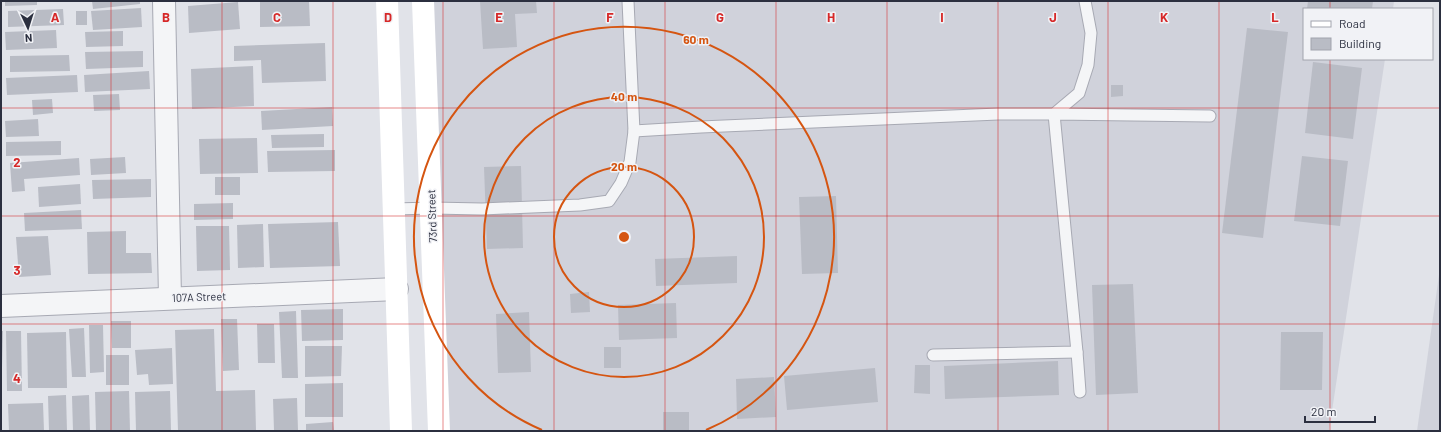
<svg xmlns="http://www.w3.org/2000/svg" width="1441" height="432" viewBox="0 0 1441 432" font-family="Barlow,sans-serif">
<style>
.built{fill:#d0d2db}
.building{fill:#b9bcc5}
.lines{fill:none;stroke-linecap:round;stroke-linejoin:round}
.service-casing{stroke:#a7a9b3;stroke-width:13}
.minor-casing{stroke:#a7a9b3;stroke-width:24}
.service{stroke:#f4f5f7;stroke-width:11}
.minor{stroke:#f4f5f7;stroke-width:22}
.secondary{stroke:#fff;stroke-width:22}
.grid{fill:none;stroke:#d62828;stroke-width:1;stroke-opacity:0.55}
.ring{fill:none;stroke:#d55511;stroke-width:2}
.labels{text-anchor:middle;stroke-width:3;stroke-linejoin:round;paint-order:stroke}
.street-label{font-size:11px;fill:#2b2f3f;stroke:#f1f2f6}
.grid-label{font-size:13px;text-anchor:middle;font-weight:bold;fill:#d62828;stroke:#f1f2f6;stroke-width:3;stroke-linejoin:round;paint-order:stroke}
.centre{fill:#d55511;stroke:#f1f2f6;stroke-width:2}
.ring-label{font-size:12px;text-anchor:middle;font-weight:bold;fill:#d55511;stroke:#f1f2f6;stroke-width:3;stroke-linejoin:round;paint-order:stroke}
</style>
<rect width="100%" height="100%" fill="#e1e3e9"/>
<!-- built -->
<g class="built">
<polygon points="418,1 1394,1 1393,9 1304,9 1304,59 1385,59 1329,431 432,431"/>
<polygon points="1440,268 1440,431 1417,431"/>
</g>
<!-- building -->
<g class="building">
<polygon points="5,1 37,1 37,5 5,6"/>
<polygon points="92,1 140,1 140,4 93,9"/>
<polygon points="260,1 309,1 310,26 260,27"/>
<polygon points="480,1 536,1 537,13 515,14 517,47 483,49"/>
<polygon points="1308,1 1373,1 1372,9 1307,9"/>
<polygon points="238,2 240,29 189,33 188,6"/>
<polygon points="141,8 142,27 93,30 91,11"/>
<polygon points="63,9 64,25 8,27 8,11"/>
<rect x="76" y="11" width="11" height="14"/>
<polygon points="1247,28 1288,32 1263,238 1222,233"/>
<polygon points="56,30 57,48 6,50 5,32"/>
<polygon points="123,31 123,46 86,47 85,32"/>
<polygon points="325,43 326,81 262,83 261,60 234,61 234,46"/>
<polygon points="143,51 143,67 86,69 85,52"/>
<polygon points="69,55 70,71 10,72 10,56"/>
<polygon points="1313,62 1362,68 1353,139 1305,133"/>
<polygon points="253,66 254,106 192,109 191,69"/>
<polygon points="149,71 150,89 85,92 84,75"/>
<polygon points="77,75 78,92 7,95 6,78"/>
<polygon points="1111,85 1123,85 1123,96 1111,97"/>
<polygon points="119,94 120,110 94,111 93,95"/>
<polygon points="52,99 53,113 33,115 32,100"/>
<polygon points="332,107 333,126 262,130 261,111"/>
<polygon points="38,119 39,136 6,137 5,121"/>
<polygon points="324,134 324,147 272,148 271,135"/>
<polygon points="257,138 258,173 200,174 199,139"/>
<polygon points="61,141 61,155 6,156 6,142"/>
<polygon points="335,150 335,171 268,172 267,151"/>
<polygon points="1302,156 1348,161 1340,226 1294,221"/>
<polygon points="125,157 126,173 91,175 90,159"/>
<polygon points="79,158 80,175 24,179 25,191 12,192 10,163"/>
<polygon points="521,166 523,248 487,249 484,167"/>
<rect x="215" y="177" width="25" height="18"/>
<polygon points="151,179 151,197 93,199 92,180"/>
<polygon points="80,184 81,204 39,207 38,187"/>
<polygon points="836,196 838,273 802,274 799,197"/>
<polygon points="233,203 233,219 194,220 194,204"/>
<polygon points="81,210 82,229 25,231 24,213"/>
<polygon points="338,222 340,266 270,268 268,224"/>
<polygon points="263,224 264,267 238,268 237,225"/>
<polygon points="196,226 229,226 230,270 197,271"/>
<polygon points="126,231 126,253 151,253 152,273 88,274 87,232"/>
<polygon points="48,236 51,275 19,277 16,237"/>
<polygon points="737,256 737,283 656,286 655,259"/>
<polygon points="1133,284 1138,393 1096,395 1092,285"/>
<polygon points="589,292 590,312 571,313 570,294"/>
<polygon points="676,303 677,338 619,340 618,305"/>
<polygon points="343,309 343,340 302,341 301,310"/>
<polygon points="296,311 298,378 282,378 279,312"/>
<polygon points="529,312 531,372 498,373 496,314"/>
<polygon points="221,319 237,319 239,370 223,371"/>
<polygon points="111,321 131,321 131,348 112,348"/>
<polygon points="257,324 274,324 275,363 258,363"/>
<polygon points="89,325 103,325 104,372 90,373"/>
<polygon points="84,328 86,377 72,377 69,329"/>
<polygon points="214,329 216,391 255,390 256,431 178,431 175,330"/>
<polygon points="1,331 3,331 2,368 1,368"/>
<polygon points="6,331 21,331 22,391 7,391"/>
<polygon points="66,332 67,388 28,388 27,333"/>
<polygon points="1281,332 1323,332 1322,390 1280,390"/>
<polygon points="305,346 342,346 341,376 305,377"/>
<rect x="604" y="347" width="17" height="21"/>
<polygon points="172,348 173,384 149,385 148,374 137,375 135,350"/>
<rect x="106" y="355" width="23" height="30"/>
<polygon points="1058,361 1059,395 945,399 944,366"/>
<polygon points="915,365 930,365 930,394 914,393"/>
<polygon points="875,368 878,402 787,410 784,376"/>
<polygon points="774,377 776,417 737,419 736,379"/>
<polygon points="343,383 343,417 305,417 305,384"/>
<polygon points="129,391 130,431 96,431 95,392"/>
<polygon points="170,391 171,431 136,431 135,392"/>
<polygon points="66,395 67,431 49,431 48,396"/>
<polygon points="89,395 90,431 73,431 72,396"/>
<polygon points="297,398 298,431 274,431 273,399"/>
<polygon points="43,403 44,431 9,431 8,404"/>
<polygon points="663,412 689,412 689,431 663,430"/>
<polygon points="333,422 334,431 306,431 306,424"/>
</g>
<g class="lines">
<!-- service casing -->
<g class="service-casing">
<g id="service">
<polyline points="628,1 634,131"/>
<polyline points="394,209 432,208 482,209 580,205 609,201 621,183 630,162 634,131 701,127 998,114 1054,114 1079,93 1088,65 1091,33 1085,1"/>
<polyline points="1077,352 1080,392"/>
<polyline points="933,355 1077,352 1054,114 1210,116"/>
</g>
</g>
<!-- minor casing -->
<g class="minor-casing">
<g id="minor">
<polyline points="164,1 170,298"/>
<polyline points="1,306 397,289"/>
</g>
</g>
<!-- service -->
<use href="#service" class="service"/>
<!-- minor -->
<use href="#minor" class="minor"/>
<!-- secondary -->
<g class="secondary">
<polyline points="387,1 401,431"/>
<polyline points="423,1 439,431"/>
</g>
</g>
<!-- grid -->
<path class="grid" d="M111,1v430M222,1v430M333,1v430M443,1v430M554,1v430M665,1v430M776,1v430M887,1v430M998,1v430M1108,1v430M1219,1v430M1330,1v8M1330,59v372M1,108h1439M1,216h1439M1,324h1439"/>
<!-- distance rings -->
<g class="ring">
<circle cx="624" cy="237" r="70"/>
<circle cx="624" cy="237" r="140"/>
<path d="M542 430A210 210 0 1 1 706 430"/>
</g>
<g class="labels">
<!-- street labels -->
<g class="street-label">
<text transform="translate(432 216) rotate(-92)" y="4">73rd Street</text>
<text transform="translate(199 297) rotate(-2)" y="4">107A Street</text>
</g>
</g>
<g class="grid-label">
<text x="55" y="22">A</text>
<text x="166" y="22">B</text>
<text x="277" y="22">C</text>
<text x="388" y="22">D</text>
<text x="499" y="22">E</text>
<text x="610" y="22">F</text>
<text x="720" y="22">G</text>
<text x="831" y="22">H</text>
<text x="942" y="22">I</text>
<text x="1053" y="22">J</text>
<text x="1164" y="22">K</text>
<text x="1275" y="22">L</text>
<text x="17" y="167">2</text>
<text x="17" y="275">3</text>
<text x="17" y="383">4</text>
</g>
<circle cx="624" cy="237" r="6" class="centre"/>
<g class="ring-label">
<text x="696" y="44">60 m</text>
<text x="624" y="101">40 m</text>
<text x="624" y="171">20 m</text>
</g>
<!-- border -->
<rect width="1441" height="432" fill="none" stroke="#2b2f3f" stroke-width="4"/>
<!-- legend -->
<rect x="1303" y="8" width="130" height="52" fill="#f1f2f6" stroke="#a2a4ad"/>
<rect x="1311" y="21" width="20" height="6" fill="#ffffff" stroke="#a2a4ad"/>
<text x="1339" y="28" font-size="12" fill="#2b2f3f">Road</text>
<rect x="1311" y="38" width="20" height="12" fill="#b9bcc5" stroke="#a2a4ad"/>
<text x="1339" y="48" font-size="12" fill="#2b2f3f">Building</text>
<!-- north arrow -->
<g transform="translate(28 28) rotate(176)" stroke="#f1f2f6" stroke-width="3" paint-order="stroke">
<path d="M0-3L7 15L0 10L-7 15Z" fill="#2b2f3f"/>
<text y="-6" font-size="11" font-weight="bold" text-anchor="middle" fill="#2b2f3f">N</text>
</g>
<!-- scale -->
<path d="M1305 416v6h70v-6" fill="none" stroke="#2b2f3f" stroke-width="2"/>
<text x="1311" y="416" font-size="12" fill="#2b2f3f" stroke="#f1f2f6" stroke-width="3" paint-order="stroke">20 m</text>
</svg>
